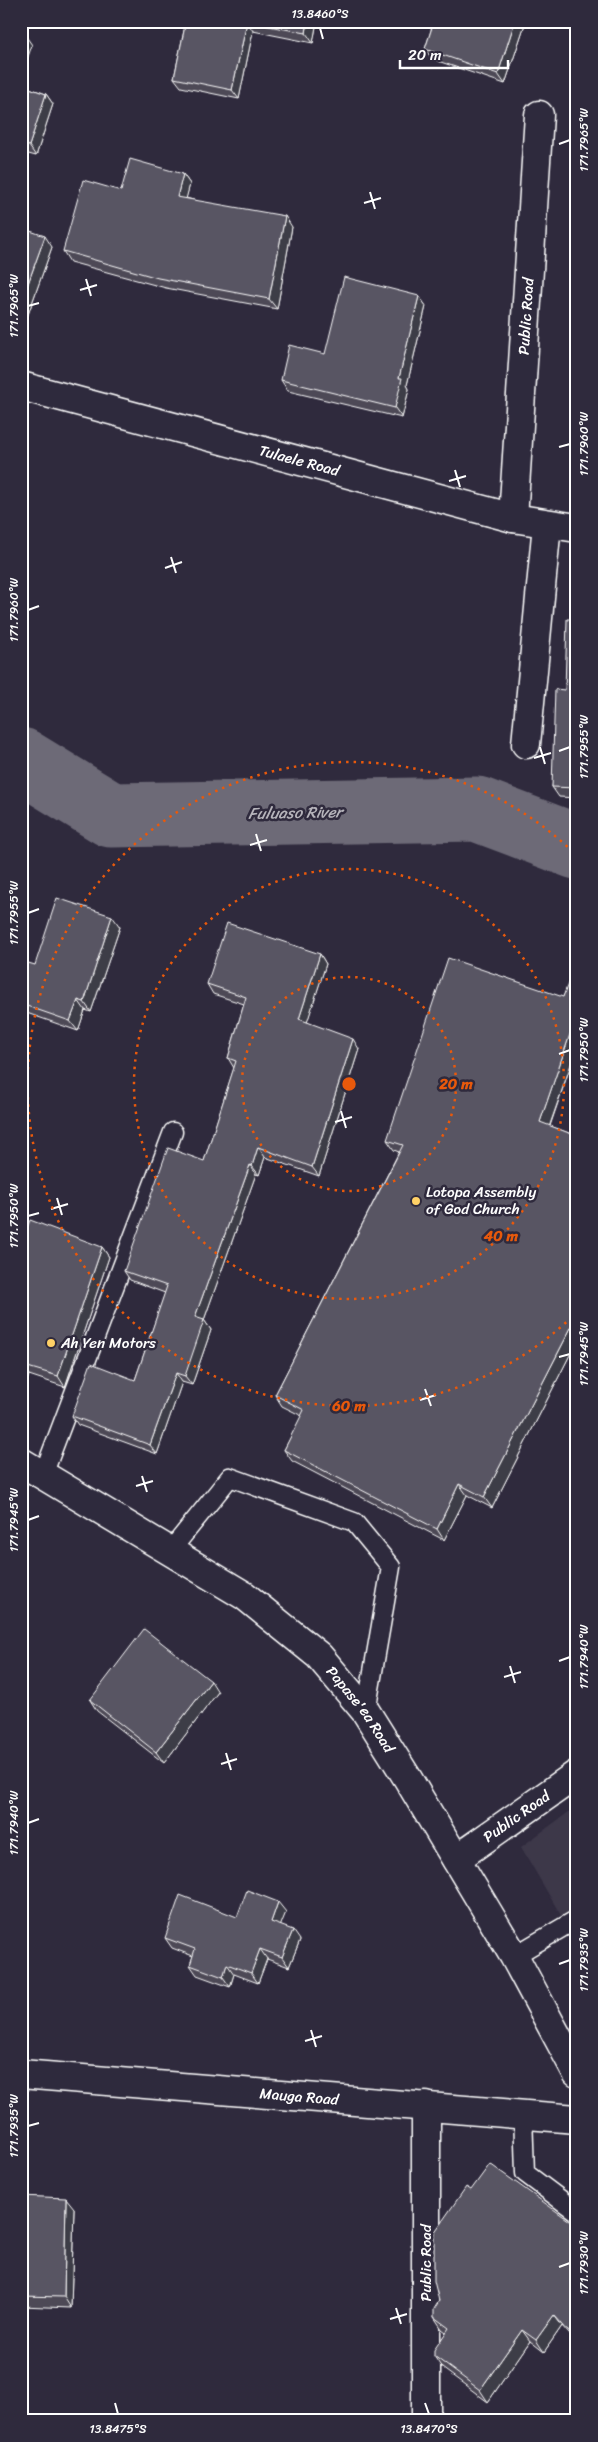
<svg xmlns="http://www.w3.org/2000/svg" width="598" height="2442" viewBox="0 0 598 2442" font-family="Sriracha,sans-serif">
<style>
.built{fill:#3c3749}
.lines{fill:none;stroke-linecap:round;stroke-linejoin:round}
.river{stroke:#6d6a77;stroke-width:65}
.service-casing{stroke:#fff;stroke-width:21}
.minor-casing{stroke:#fff;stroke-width:31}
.tertiary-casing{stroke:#fff;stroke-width:31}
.secondary-casing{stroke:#fff;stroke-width:31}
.service{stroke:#2f2a3d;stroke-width:18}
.minor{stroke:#2f2a3d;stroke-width:28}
.tertiary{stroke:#2f2a3d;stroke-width:28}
.secondary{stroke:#2f2a3d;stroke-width:28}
.wall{fill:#4d4956;stroke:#fff}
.shaded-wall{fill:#3e3c46;stroke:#fff}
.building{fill:#595564;stroke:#fff}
.ticks{fill:none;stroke:#fff;stroke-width:2}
.ring{fill:none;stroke:#e8590c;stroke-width:2.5;stroke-dasharray:2.5 5}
.poi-dot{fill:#ffd166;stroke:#2f2a3d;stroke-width:2}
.labels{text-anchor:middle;stroke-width:5;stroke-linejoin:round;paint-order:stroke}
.street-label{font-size:15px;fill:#fff;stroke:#2f2a3d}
.poi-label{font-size:15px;fill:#fff;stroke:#2f2a3d;text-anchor:start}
.water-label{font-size:16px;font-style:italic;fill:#b6b4bb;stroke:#2f2a3d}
.centre{fill:#e8590c;stroke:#2f2a3d;stroke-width:2.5}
.ring-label{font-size:15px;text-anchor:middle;font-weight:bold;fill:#e8590c;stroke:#2f2a3d;stroke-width:5;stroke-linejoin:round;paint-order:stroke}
.neatline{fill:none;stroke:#fff;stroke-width:2}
.ticks-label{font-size:12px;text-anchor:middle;fill:#fff}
</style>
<rect width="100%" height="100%" fill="#2f2a3d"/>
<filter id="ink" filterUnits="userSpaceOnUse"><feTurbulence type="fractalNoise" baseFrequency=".02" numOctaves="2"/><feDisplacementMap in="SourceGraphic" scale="10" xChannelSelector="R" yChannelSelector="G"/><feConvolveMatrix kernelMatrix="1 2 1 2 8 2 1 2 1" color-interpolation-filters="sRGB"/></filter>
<g filter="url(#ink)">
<!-- built -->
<polygon class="built" points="577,1806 577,1943 521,1847"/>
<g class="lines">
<!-- river -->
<polyline class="river" points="21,760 111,815 477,809 577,847"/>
<!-- service casing -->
<g class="service-casing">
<g id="service">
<polyline points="43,1475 173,1132"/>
<polyline points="171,1550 230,1477 354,1522 391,1567 366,1712"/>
<polyline points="514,1956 577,1919"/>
<polyline points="523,2114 525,2173 577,2212"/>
</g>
</g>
<!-- minor casing -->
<g class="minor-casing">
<g id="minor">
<path id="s1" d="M513,518l26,-403"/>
<polyline points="526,744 547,524"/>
<path id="s2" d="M456,1859l121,-85"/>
<path id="s3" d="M21,2074l556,45"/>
<polyline points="426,2106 426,2421"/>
</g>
</g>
<!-- tertiary casing -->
<g class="tertiary-casing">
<g id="tertiary">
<path id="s4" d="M21,386l492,132 64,10"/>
</g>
</g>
<!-- secondary casing -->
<g class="secondary-casing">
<g id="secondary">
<path id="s5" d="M21,1462l224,134 74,60 47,56 42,67 106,177 63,117"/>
</g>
</g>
<!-- service -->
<use href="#service" class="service"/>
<!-- minor -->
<use href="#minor" class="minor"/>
<!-- tertiary -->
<use href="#tertiary" class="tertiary"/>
<!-- secondary -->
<use href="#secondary" class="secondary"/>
</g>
<!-- wall -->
<g class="wall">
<polygon points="186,21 317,21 313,43 253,31 239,99 181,87 174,78"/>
<polygon points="434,21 526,21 505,84 432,59 425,49"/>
<polygon points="21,85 46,94 53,104 36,156 21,152"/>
<polygon points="183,174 190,184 186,198 292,227 277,309 166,288 70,262 63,251 121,191"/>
<polygon points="21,228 52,247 26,320 21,318"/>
<polygon points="419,296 426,306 407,385 409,389 402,418 288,391 281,380 325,354"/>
<polygon points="577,619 577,798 559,797 552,787"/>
<polygon points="120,927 91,1012 85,1010 78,1031 21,1011 21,973 35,965"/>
<polygon points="320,954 326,964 307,1022 359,1049 319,1176 265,1157 259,1175 256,1174 204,1320 211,1330 192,1385 182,1382 157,1454 78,1425 72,1416 135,1380 165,1293 130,1280 124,1271 204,1161 234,1068 228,1058 244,1004 213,994 207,984"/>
<polygon points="577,965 577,1047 550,1126 577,1136 577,1341 492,1508 467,1495 444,1540 292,1461 284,1450 302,1416 282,1406 275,1395 399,1152 394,1150 387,1140 563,997"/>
<polygon points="21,1244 102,1247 109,1257 65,1387 29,1375 21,1397"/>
<polygon points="218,1692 164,1763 97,1711 90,1700"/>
<polygon points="286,1912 280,1925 300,1940 289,1967 267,1959 258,1983 234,1974 230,1987 197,1975 190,1965 193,1956 172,1948 165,1938 237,1917"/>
<polygon points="471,2190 577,2226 577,2343 562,2326 544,2352 530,2341 488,2402 442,2368 434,2356 446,2332 442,2329 434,2317"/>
<polygon points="21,2196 74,2208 71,2308 21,2306"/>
</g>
<!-- shaded-wall -->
<g class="shaded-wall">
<polygon points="308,21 317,21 313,43 306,33"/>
<polygon points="515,21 526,21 505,84 498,74"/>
<polygon points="247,22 253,31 239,99 232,90"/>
<polygon points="25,35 32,45 21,77 21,47"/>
<polygon points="46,94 53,104 36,156 29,146"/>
<polygon points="183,174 190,184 184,207 177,197"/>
<polygon points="285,216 292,227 277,309 269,299"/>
<polygon points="45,236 52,247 26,320 21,313 21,303"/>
<polygon points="419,296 426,306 407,385 409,389 402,418 395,408 399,378"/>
<polygon points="112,916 120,927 91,1012 84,1002"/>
<polygon points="320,954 326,964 305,1029 299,1019"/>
<polygon points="78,1000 85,1010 78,1031 70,1021"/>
<polygon points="577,1014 577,1047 547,1133 540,1122"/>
<polygon points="353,1039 359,1049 319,1176 312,1167"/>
<polygon points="258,1147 265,1157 259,1175 252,1166"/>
<polygon points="250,1165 256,1174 204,1320 211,1330 192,1385 185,1376 195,1317"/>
<polygon points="102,1247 109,1257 65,1387 58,1376"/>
<polygon points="577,1316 577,1341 492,1508 484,1497"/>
<polygon points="21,1364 29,1375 21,1397"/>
<polygon points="176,1373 182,1382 157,1454 150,1445"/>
<polygon points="459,1484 467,1495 444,1540 437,1529"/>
<polygon points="211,1681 218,1692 164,1763 156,1752"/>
<polygon points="278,1902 286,1912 278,1932 271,1922"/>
<polygon points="293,1930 300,1940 289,1967 282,1957"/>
<polygon points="260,1949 267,1959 258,1983 251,1973"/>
<polygon points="227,1964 234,1974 230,1987 223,1977"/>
<polygon points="66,2198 74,2208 71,2308 64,2297"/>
<polygon points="554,2315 562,2326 544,2352 536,2340"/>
<polygon points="522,2330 530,2341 488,2402 480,2390"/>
</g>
<!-- building -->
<g class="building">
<polygon points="186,21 308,21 306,33 247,22 232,90 174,78"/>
<polygon points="434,21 515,21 498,74 425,49"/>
<polygon points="21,34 25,35 21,47"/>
<polygon points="21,85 46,94 29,146 21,144"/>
<polygon points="130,159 183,174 177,197 285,216 269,299 158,278 63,251 83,180 121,191"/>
<polygon points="21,228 45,236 21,303"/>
<polygon points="344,277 419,296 399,378 402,378 395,408 281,380 289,345 325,354"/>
<polygon points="567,619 577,619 577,788 552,787 555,689 565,690"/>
<polygon points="57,898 112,916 84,1002 78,1000 70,1021 21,1004 21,973 25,962 35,965"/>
<polygon points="227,923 320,954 299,1019 353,1039 312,1167 258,1147 252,1166 250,1165 195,1317 204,1320 185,1376 176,1373 150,1445 72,1416 91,1363 135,1380 167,1286 124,1271 168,1148 204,1161 236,1061 228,1058 246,997 207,984"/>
<polygon points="448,958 563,997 575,965 577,965 577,1014 540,1122 577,1136 577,1316 484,1497 459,1484 437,1529 284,1450 304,1410 275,1395 403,1145 387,1140"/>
<polygon points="30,1220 102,1247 58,1376 21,1365 21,1244"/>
<polygon points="144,1629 211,1681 156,1752 90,1700"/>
<polygon points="247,1890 278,1902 271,1922 293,1930 282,1957 260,1949 251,1973 227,1964 223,1977 190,1965 195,1949 165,1938 180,1895 237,1917"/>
<polygon points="490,2164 577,2226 577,2341 554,2315 536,2340 522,2330 480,2390 434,2356 434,2350 449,2328 434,2317 434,2309 439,2301 434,2281 434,2233 466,2187 471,2190"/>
<polygon points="21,2196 66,2198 64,2297 21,2296"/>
</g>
</g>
<!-- ticks -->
<path class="ticks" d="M320,28l3,11M559,144l11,-4M370,192l5,17M364,203l17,-5M86,279l5,17M80,290l17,-5M28,306l11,-3M559,447l11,-3M455,470l5,17M449,481l17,-5M171,557l5,16M165,568l17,-6M28,610l11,-4M540,747l5,17M559,751l11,-4M534,758l17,-5M256,834l5,17M250,845l17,-5M28,913l11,-4M559,1054l11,-4M341,1111l5,17M335,1122l17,-5M57,1198l5,17M51,1209l17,-5M28,1216l11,-3M559,1357l11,-3M425,1389l6,17M420,1400l16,-5M142,1476l5,16M136,1486l17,-5M28,1520l11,-4M559,1661l11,-4M510,1666l5,17M504,1677l17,-5M226,1753l5,17M221,1764l16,-5M28,1823l11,-4M559,1964l11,-4M311,2030l5,17M305,2041l17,-5M28,2126l11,-3M559,2267l11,-4M396,2308l5,16M390,2319l17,-5M115,2403l3,11M425,2403l4,11"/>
<!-- distance rings -->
<g class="ring">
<circle cx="349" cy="1084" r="107"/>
<circle cx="349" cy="1084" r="215"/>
<path d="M577 1312A322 322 0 1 1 577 856"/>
</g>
<!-- markers -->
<g class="poi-dot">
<circle cx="416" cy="1201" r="5"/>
<circle cx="51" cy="1343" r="5"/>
</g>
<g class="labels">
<!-- street labels -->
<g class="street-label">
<text dy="5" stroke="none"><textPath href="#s1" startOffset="202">Public Road</textPath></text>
<text dy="5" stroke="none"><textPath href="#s4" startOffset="288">Tulaele Road</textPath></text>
<text dy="5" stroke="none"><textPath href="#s5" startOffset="424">Papase'ea Road</textPath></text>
<text dy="5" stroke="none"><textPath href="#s2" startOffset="74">Public Road</textPath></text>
<text dy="5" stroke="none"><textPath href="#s3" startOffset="279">Mauga Road</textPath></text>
<text transform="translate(426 2263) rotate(-90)" y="5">Public Road</text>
</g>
<!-- poi labels -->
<g class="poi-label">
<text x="426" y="1197">Lotopa Assembly<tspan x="426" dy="17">of God Church</tspan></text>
<text x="61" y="1348">Ah Yen Motors</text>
</g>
<!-- water labels -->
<g class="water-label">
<text transform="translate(295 812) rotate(-1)" y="6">Fuluaso River</text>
</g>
</g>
<circle cx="349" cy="1084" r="8" class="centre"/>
<g class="ring-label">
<text x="456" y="1089">20 m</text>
<text x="501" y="1241">40 m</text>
<text x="349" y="1411">60 m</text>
</g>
<!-- margin -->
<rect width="598" height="2442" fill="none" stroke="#2f2a3d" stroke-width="55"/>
<!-- scale -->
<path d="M400 60v8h108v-8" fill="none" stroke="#ffffff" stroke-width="2.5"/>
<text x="408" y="60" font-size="15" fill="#ffffff" stroke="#2f2a3d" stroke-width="4" paint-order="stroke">20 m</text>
<rect x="28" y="28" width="542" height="2386" class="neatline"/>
<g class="ticks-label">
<text x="320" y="18">13.8460°S</text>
<text transform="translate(584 140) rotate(-90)" y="4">171.7965°W</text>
<text transform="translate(14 306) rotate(-90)" y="4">171.7965°W</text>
<text transform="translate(584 444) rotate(-90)" y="4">171.7960°W</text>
<text transform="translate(14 610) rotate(-90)" y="4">171.7960°W</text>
<text transform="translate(584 747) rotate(-90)" y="4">171.7955°W</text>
<text transform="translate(14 913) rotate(-90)" y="4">171.7955°W</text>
<text transform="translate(584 1050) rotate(-90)" y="4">171.7950°W</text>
<text transform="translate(14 1216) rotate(-90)" y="4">171.7950°W</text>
<text transform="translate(584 1354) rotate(-90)" y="4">171.7945°W</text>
<text transform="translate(14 1520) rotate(-90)" y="4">171.7945°W</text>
<text transform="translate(584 1657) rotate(-90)" y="4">171.7940°W</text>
<text transform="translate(14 1823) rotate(-90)" y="4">171.7940°W</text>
<text transform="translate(584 1960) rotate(-90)" y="4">171.7935°W</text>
<text transform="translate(14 2126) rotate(-90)" y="4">171.7935°W</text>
<text transform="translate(584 2263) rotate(-90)" y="4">171.7930°W</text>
<text x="118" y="2433">13.8475°S</text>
<text x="429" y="2433">13.8470°S</text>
</g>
</svg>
